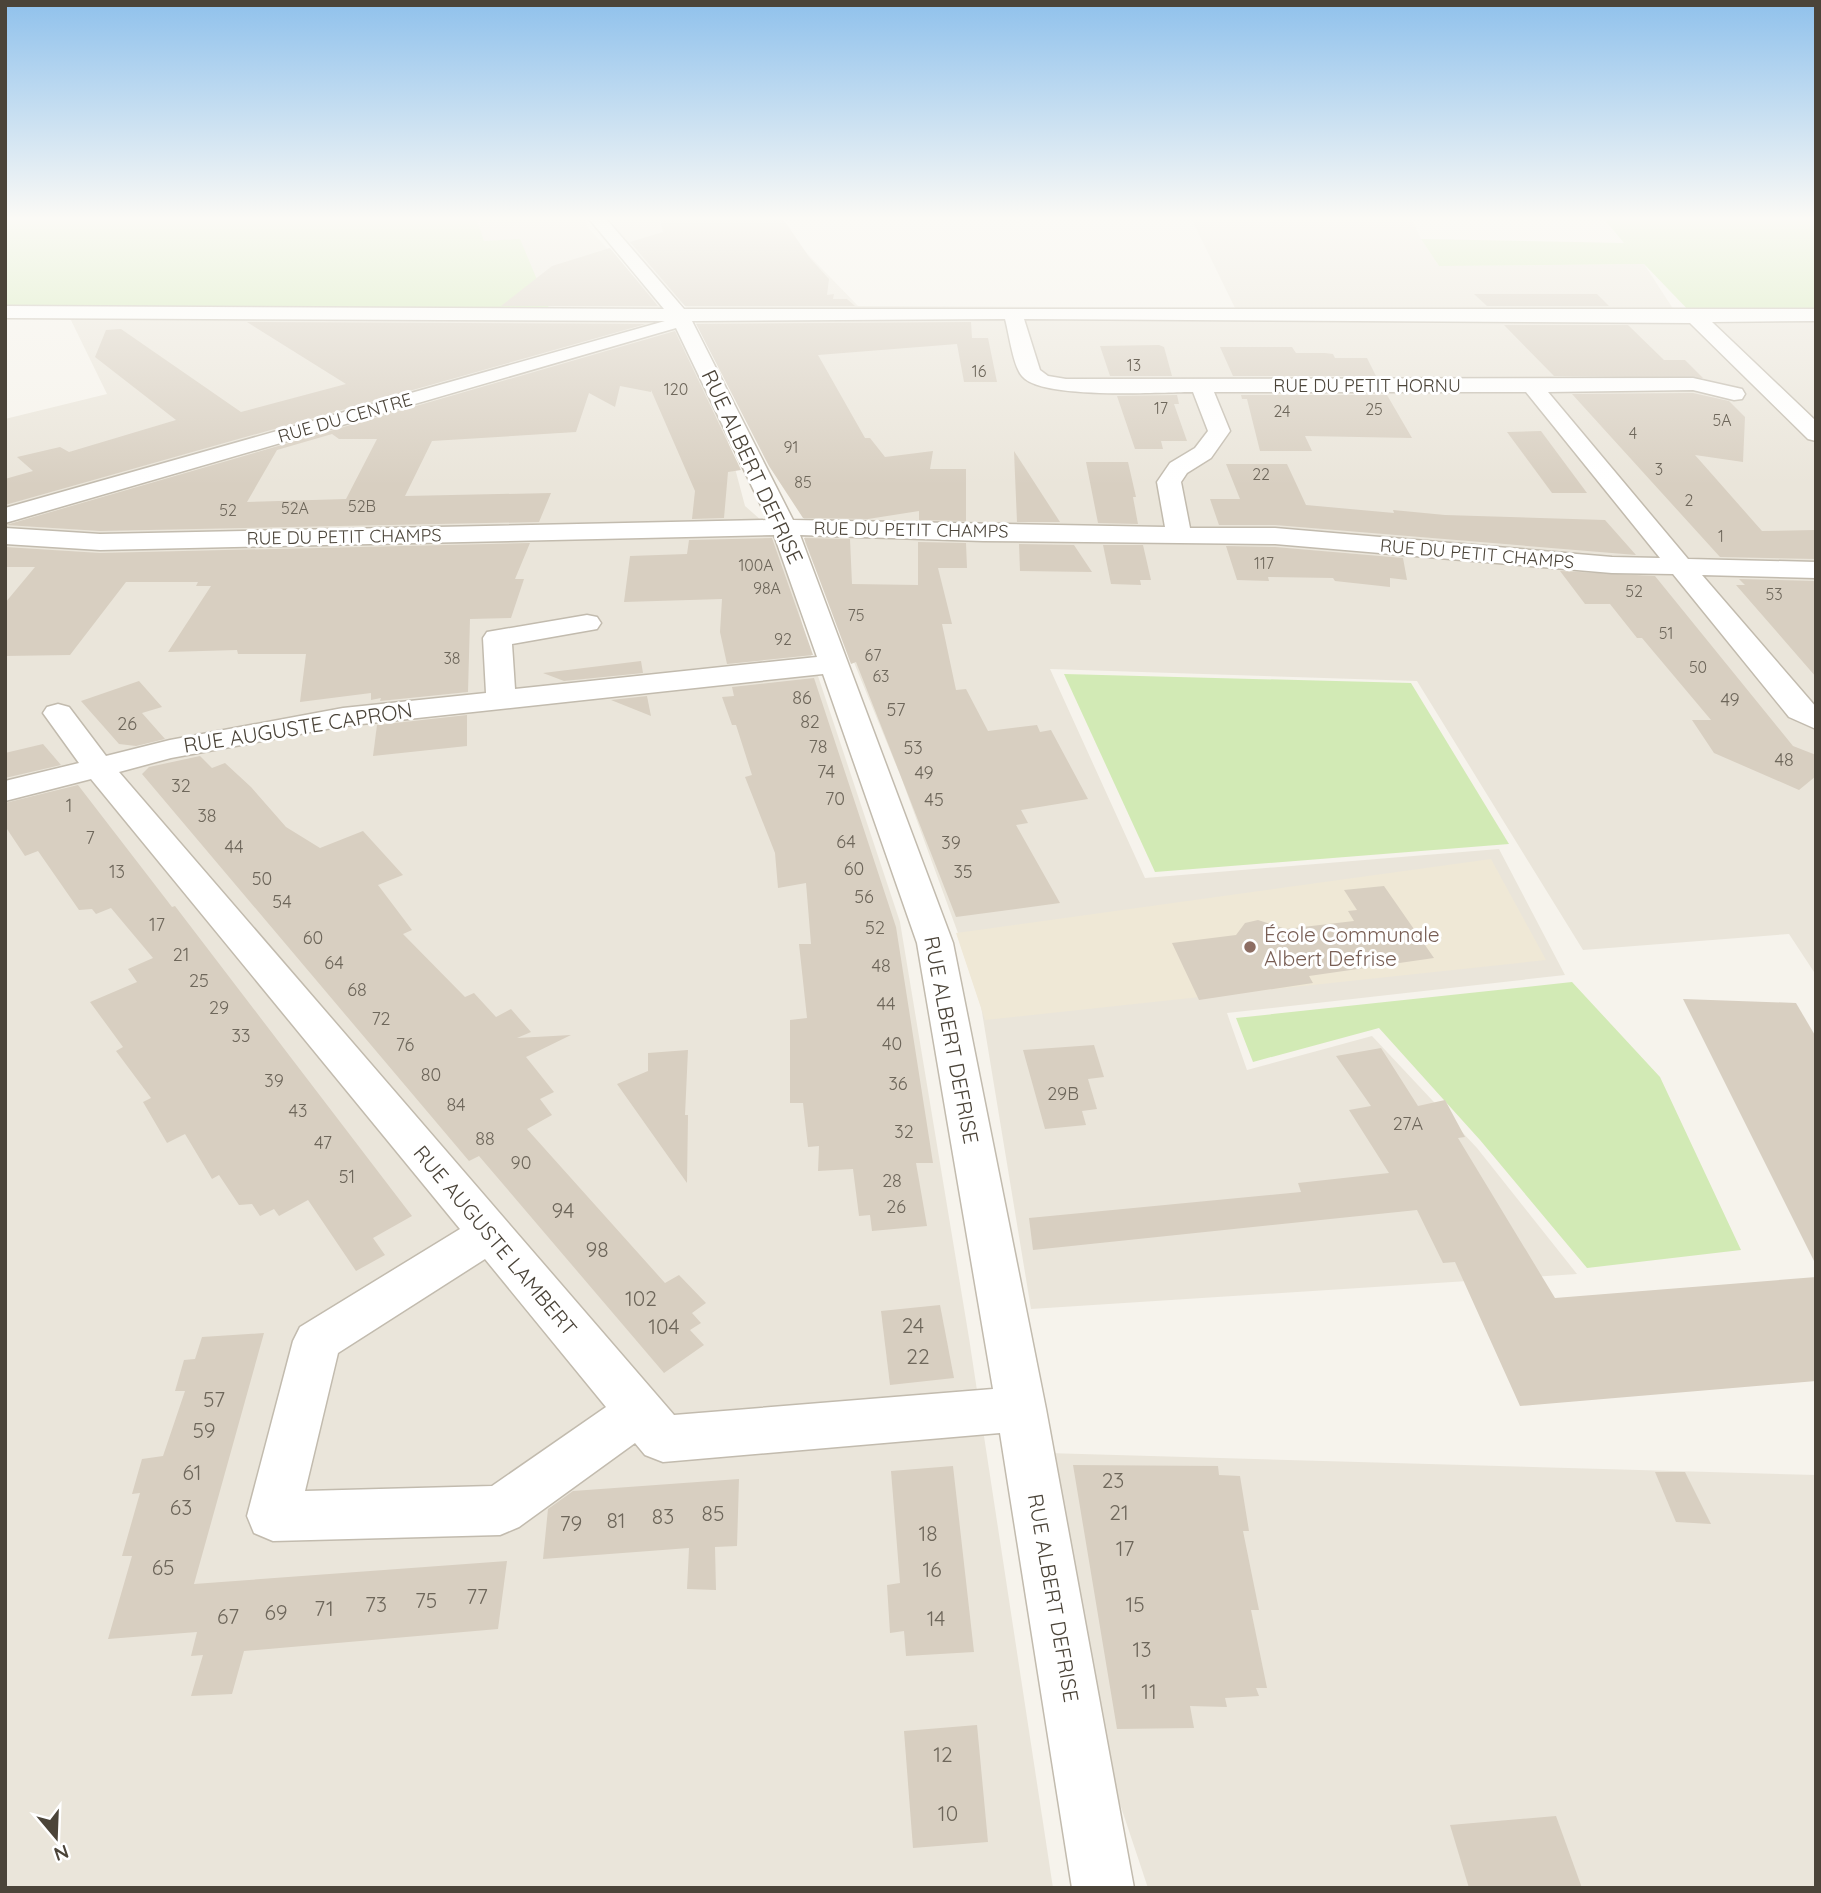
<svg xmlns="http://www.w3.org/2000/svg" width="1821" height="1893" viewBox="0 0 1821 1893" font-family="Quicksand,sans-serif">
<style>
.residential{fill:#eae5da}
.education{fill:#efe8d6}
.green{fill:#d2eab5}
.building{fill:#d8cfc1;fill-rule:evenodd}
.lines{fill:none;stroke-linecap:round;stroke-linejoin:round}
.minor-casing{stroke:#c2bbae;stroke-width:3}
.minor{fill:#fff;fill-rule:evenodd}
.education-dot{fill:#8d6e63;stroke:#fff;stroke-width:2.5}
.labels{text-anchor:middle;stroke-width:6;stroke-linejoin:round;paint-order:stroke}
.far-number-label{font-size:16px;fill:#6e675b}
.far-street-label{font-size:18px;fill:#4b4439;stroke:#fff}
.number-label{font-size:18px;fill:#6e675b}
.street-label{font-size:21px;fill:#4b4439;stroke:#fff}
.education-label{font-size:21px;fill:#785e54;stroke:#fff;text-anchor:start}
.near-number-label{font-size:21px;fill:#6e675b}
</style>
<rect width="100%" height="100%" fill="#f6f3ec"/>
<!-- residential -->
<g class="residential">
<polygon points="477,220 584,220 590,230 660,304 681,333 719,408 745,506 779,536 808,646 900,922 969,1338 1053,1888 5,1888 5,419 107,394 67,312 550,313 535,275 484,242"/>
<polygon points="608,220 775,220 858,306 1235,308 1192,220 1412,220 1421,239 1439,266 1644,264 1683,324 1816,322 1816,975 1789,934 1583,950 1417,681 1050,669 1145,878 1499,849 1565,975 1227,1013 1247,1070 1372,1036 1477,1148 1577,1274 1031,1309 978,988 901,777 805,543 803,502 687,308 637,262"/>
<polygon points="1047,1453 1816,1475 1816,1888 1148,1888 1104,1756"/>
</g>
<!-- education -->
<polygon class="education" points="1491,859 1546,960 985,1020 956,933"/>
<!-- green -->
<g class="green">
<polygon points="5,220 477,220 484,241 520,239 551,313 5,312"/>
<polygon points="1605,220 1816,220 1816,315 1695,317 1644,264 1439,266 1421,239 1624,243"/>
<polygon points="1064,674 1411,683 1509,844 1155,872"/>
<polygon points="1572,982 1660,1077 1741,1250 1587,1268 1480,1140 1379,1028 1253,1062 1236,1018"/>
</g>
<!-- building -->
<g class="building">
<polygon points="660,220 784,220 809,257 829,279 827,295 834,294 833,299 847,299 855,306 685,306 630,242 663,232"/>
<polygon points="610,248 658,306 501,306 552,266"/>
<polygon points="1474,294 1597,294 1609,306 1487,306"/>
<polygon points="247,322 646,324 5,505 5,479 33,471 17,457 60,447 69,452 176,420 95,357 106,330 121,329 241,412 346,384"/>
<polygon points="971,322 972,338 988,338 997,382 964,382 957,344 818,355 865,438 870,438 885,457 933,451 930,469 966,469 966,521 919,520 919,511 868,519 803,518 769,466 696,324"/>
<polygon points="1504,325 1628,325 1664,360 1685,360 1703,378 1554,376"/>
<path d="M675,331l66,139 -13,2 -4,46 -32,1 3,-28 -44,-101v2l-31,-6 -5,21 -26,-14 -13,39 -144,9 -27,55 146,-3 -12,29 -439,9 -94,-6zM332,434l7,5h38l-31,60 -99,3 30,-52z"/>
<polygon points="1159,345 1164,347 1172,376 1110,376 1100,346"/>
<polygon points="1220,347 1292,347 1296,353 1325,353 1333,354 1335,358 1367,358 1376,376 1233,376"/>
<polygon points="1693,393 1729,401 1745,417 1743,462 1695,455 1762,531 1816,530 1816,559 1720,557 1572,394"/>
<polygon points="1177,395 1179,404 1174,404 1187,441 1161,441 1163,449 1135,449 1117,396"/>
<polygon points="1241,395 1387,395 1412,438 1305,436 1312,451 1260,451 1247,399 1242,399"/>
<polygon points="1541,431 1587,493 1552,493 1507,432"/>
<polygon points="1014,451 1060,522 1017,522"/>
<polygon points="1086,462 1128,462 1136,497 1133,497 1138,524 1098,523"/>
<polygon points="1226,464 1287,464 1306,505 1394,513 1393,510 1445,515 1605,520 1636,555 1275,525 1219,525 1210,499 1240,499"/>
<polygon points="772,538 813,655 727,664 720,632 722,599 624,602 630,556 687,554 689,540"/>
<polygon points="804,538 850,539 852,584 918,585 918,542 966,543 967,568 938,568 952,624 942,624 956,690 966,689 988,731 1037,725 1040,732 1051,730 1088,799 1021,810 1028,823 1016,825 1060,903 956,917 856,662 851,664"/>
<polygon points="530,543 515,579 524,579 511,618 470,619 468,692 380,701 381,698 371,700 371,693 300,702 306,654 238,654 237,650 168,652 211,586 196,586 198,582 126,582 70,655 5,656 5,603 35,567 5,567 5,547 100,553"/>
<polygon points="1019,544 1074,545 1092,572 1020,571"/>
<polygon points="1103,545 1143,545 1151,580 1140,580 1141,585 1111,584"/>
<polygon points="1226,546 1275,547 1403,558 1407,580 1390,578 1390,587 1335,581 1333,578 1268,577 1269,581 1237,580"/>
<polygon points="1560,571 1655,576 1793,746 1816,755 1816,776 1799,790 1714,753 1692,720 1711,720 1642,638 1637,638 1610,604 1585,604"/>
<polygon points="1739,579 1816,581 1816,677 1736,585 1745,585"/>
<polygon points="641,661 643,673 564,681 543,673"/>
<polygon points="814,678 896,927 933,1163 916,1163 927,1226 872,1231 870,1215 859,1216 853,1169 818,1171 819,1146 808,1147 803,1103 790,1103 790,1020 807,1018 799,944 811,944 806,883 778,888 775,853 745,777 752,775 736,725 732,725 722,697 734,696 732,687"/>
<polygon points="139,681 162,707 142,713 165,739 136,746 119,744 81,701"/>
<polygon points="647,696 651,716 611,700"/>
<polygon points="467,715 467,746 373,756 377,725"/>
<polygon points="43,744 61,765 5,778 5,753"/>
<polygon points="200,756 212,768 225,763 251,787 286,827 320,848 363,831 403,875 378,885 412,930 403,934 465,997 474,993 496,1017 511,1009 531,1032 517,1038 571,1035 526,1057 554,1092 540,1099 552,1115 527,1129 665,1283 679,1275 706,1303 692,1313 701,1323 690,1330 704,1345 664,1373 479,1156 469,1161 142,774 149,767"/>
<polygon points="78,785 172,907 175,906 412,1216 373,1238 385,1255 356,1271 308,1200 279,1216 274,1209 260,1216 252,1204 239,1205 219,1175 212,1179 185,1134 167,1143 143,1102 151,1098 116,1051 123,1047 90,1002 137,982 128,969 153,958 111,908 96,914 92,909 79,910 38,851 25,856 5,826 5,803"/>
<polygon points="1384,886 1434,958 1309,976 1313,983 1199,1000 1172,943 1236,935 1245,923 1258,920 1286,929 1354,921 1348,911 1357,910 1344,890"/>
<polygon points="1683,999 1796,1003 1816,1037 1816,1265"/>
<polygon points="1094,1045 1104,1077 1088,1079 1097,1109 1082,1111 1086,1125 1045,1129 1023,1050"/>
<polygon points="1381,1048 1418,1106 1445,1100 1465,1137 1458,1138 1555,1298 1816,1277 1816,1381 1520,1406 1455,1262 1443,1263 1417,1210 1033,1250 1029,1218 1301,1192 1298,1183 1389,1173 1349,1110 1371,1106 1336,1056"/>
<polygon points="688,1050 685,1115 688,1115 687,1183 617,1084 648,1071 648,1053"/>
<polygon points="940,1305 954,1378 890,1385 881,1311"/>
<polygon points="264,1333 194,1584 507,1561 498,1629 244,1651 232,1694 191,1696 203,1655 191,1656 197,1632 108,1639 132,1556 122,1556 140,1493 132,1494 142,1459 163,1456 185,1391 175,1391 184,1360 195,1359 202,1337"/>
<polygon points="1073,1465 1218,1466 1219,1475 1240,1476 1249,1531 1243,1531 1259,1610 1251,1610 1267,1688 1256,1688 1259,1696 1225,1698 1227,1707 1190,1706 1194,1728 1117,1729"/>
<polygon points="953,1466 974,1652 906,1656 904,1631 890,1633 887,1585 900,1583 891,1471"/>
<polygon points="1655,1472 1685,1472 1711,1524 1676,1522"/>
<polygon points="739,1479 737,1546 715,1547 716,1590 687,1589 689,1548 543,1559 548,1509 573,1491"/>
<polygon points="977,1725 988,1842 913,1848 904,1731"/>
<polygon points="1556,1816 1582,1888 1469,1888 1450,1825"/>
</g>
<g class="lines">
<!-- minor casing -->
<g class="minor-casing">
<path id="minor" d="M590,220h17l77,89h1132v12l-104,1 104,99v20l-8,-2 -118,-116 -666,-4 16,51 8,6 18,3 627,-1 49,11 3,5 -3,5 -8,1 -41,-10 -145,2 140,167 128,3v16l-114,-3 114,132v22l-27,-12 -116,-143 -61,-1 -337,-29 -292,-3 -183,-6 153,408 93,466 88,479h-62l-72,-455 -337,29 -18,-7 -10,-12 -116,84 -19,8 -227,6 -19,-8 -7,-17 46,-175 7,-14 160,-98 -369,-450 -86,22v-20l74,-18 -36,-50 4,-6 11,-3 11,3 37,49 64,-16 173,-32 143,-15 -3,-55 4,-6 100,-17 10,2 4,6 -4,6 -85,15 3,45 302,-32 -43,-122 -674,15 -95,-6v-16l95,6 668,-14 -92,-192 -671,195v-15l660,-187 -660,-3v-12l659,3zM1005,319c4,14 8,47 17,57 19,24 138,16 171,16l15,39 -13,17 -25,15 -13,19 8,45 -372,-7 -101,-199zM1214,392h312l134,166 -48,-1 -337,-29h-85l-9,-46 6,-9 24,-15 19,-27zM823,674l94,269 76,446 -319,26 -555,-643 52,-14 172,-32zM485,1259l121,148 -114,79 -187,5 33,-138z"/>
</g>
<!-- minor -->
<use href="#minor" class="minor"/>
</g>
<!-- sky -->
<linearGradient id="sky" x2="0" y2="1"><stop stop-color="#8fc1ec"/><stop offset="0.45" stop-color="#fbfaf6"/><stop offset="1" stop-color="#fbfaf6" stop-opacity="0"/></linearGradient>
<rect width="1821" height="485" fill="url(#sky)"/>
<!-- markers -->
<circle class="education-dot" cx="1250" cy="947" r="7"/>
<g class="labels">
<!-- far-number labels -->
<g class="far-number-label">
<text x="1134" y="371">13</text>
<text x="979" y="377">16</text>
<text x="676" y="395">120</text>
<text x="1161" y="414">17</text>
<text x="1374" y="415">25</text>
<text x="1282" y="417">24</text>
<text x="1722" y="426">5A</text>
<text x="1633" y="439">4</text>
<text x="791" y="453">91</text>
<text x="1659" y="475">3</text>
<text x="1261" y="480">22</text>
<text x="803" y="488">85</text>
<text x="1689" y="506">2</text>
<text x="362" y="512">52B</text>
<text x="295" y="514">52A</text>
<text x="228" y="516">52</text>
<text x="1721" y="542">1</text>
<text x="1264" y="569">117</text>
<text x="756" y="571">100A</text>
<text x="767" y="594">98A</text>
<text x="1634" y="597">52</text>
<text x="1774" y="600">53</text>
<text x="856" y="621">75</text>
<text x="1666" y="639">51</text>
<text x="783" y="645">92</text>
<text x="873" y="661">67</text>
<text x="452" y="664">38</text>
<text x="1698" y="673">50</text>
<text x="881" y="682">63</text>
</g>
<!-- far-street labels -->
<g class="far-street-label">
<text x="1367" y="392">RUE DU PETIT HORNU</text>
<text transform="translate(345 418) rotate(-16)" y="6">RUE DU CENTRE</text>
<text transform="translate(911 530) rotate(1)" y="6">RUE DU PETIT CHAMPS</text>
<text transform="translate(344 537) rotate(-1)" y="6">RUE DU PETIT CHAMPS</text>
<text transform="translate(1477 554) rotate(5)" y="6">RUE DU PETIT CHAMPS</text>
</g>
<!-- number labels -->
<g class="number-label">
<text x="802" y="704">86</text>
<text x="1730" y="706">49</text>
<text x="896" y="716">57</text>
<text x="810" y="728">82</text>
<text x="127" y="730">26</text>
<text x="818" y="753">78</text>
<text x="913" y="754">53</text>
<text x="1784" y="766">48</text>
<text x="826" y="778">74</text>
<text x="924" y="779">49</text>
<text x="181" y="792">32</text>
<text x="835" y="805">70</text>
<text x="934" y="806">45</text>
<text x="69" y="812">1</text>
<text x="207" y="822">38</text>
<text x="90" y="844">7</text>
<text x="846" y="848">64</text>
<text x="951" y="849">39</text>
<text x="234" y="853">44</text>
<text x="854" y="875">60</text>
<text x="117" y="878">13</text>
<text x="963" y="878">35</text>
<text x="262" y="885">50</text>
<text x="864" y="903">56</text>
<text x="282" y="908">54</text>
<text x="157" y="931">17</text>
<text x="875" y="934">52</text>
<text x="313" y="944">60</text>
<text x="181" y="961">21</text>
<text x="334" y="969">64</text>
<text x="881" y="972">48</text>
<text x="199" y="987">25</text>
<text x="357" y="996">68</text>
<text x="886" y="1010">44</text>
<text x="219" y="1014">29</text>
<text x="381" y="1025">72</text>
<text x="241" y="1042">33</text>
<text x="892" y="1050">40</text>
<text x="405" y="1051">76</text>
<text x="431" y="1081">80</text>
<text x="274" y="1087">39</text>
<text x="898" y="1090">36</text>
<text x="1063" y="1100">29B</text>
<text x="456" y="1111">84</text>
<text x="298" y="1117">43</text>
<text x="1408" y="1130">27A</text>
<text x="904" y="1138">32</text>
<text x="485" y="1145">88</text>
<text x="323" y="1149">47</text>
<text x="521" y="1169">90</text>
<text x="347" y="1183">51</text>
<text x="892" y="1187">28</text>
<text x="896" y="1213">26</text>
</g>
<!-- street labels -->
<g class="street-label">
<text transform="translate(752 467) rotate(65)" y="7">RUE ALBERT DEFRISE</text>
<text transform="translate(298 728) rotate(-9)" y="7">RUE AUGUSTE CAPRON</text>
<text transform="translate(951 1040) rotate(79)" y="7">RUE ALBERT DEFRISE</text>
<text transform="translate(495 1241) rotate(50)" y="7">RUE AUGUSTE LAMBERT</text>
<text transform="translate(1053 1598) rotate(80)" y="7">RUE ALBERT DEFRISE</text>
</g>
<!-- education labels -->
<g class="education-label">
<text x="1264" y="942">École Communale<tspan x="1264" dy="24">Albert Defrise</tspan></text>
</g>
<!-- near-number labels -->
<g class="near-number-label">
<text x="563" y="1218">94</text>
<text x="597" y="1257">98</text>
<text x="641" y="1306">102</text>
<text x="913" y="1333">24</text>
<text x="664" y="1334">104</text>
<text x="918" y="1364">22</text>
<text x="214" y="1407">57</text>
<text x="204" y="1438">59</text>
<text x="192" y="1480">61</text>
<text x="1113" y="1488">23</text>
<text x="181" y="1515">63</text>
<text x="1119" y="1520">21</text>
<text x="713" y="1521">85</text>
<text x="663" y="1524">83</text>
<text x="616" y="1528">81</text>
<text x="571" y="1531">79</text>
<text x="928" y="1541">18</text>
<text x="1125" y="1556">17</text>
<text x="163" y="1575">65</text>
<text x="932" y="1577">16</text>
<text x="477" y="1604">77</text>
<text x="426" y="1608">75</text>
<text x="376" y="1612">73</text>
<text x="1135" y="1612">15</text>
<text x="324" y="1616">71</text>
<text x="276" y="1620">69</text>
<text x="228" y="1624">67</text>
<text x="936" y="1626">14</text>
<text x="1142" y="1657">13</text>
<text x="1149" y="1699">11</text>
<text x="943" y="1762">12</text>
<text x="948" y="1821">10</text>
</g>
</g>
<!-- border -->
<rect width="1821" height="1893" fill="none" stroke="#4b4439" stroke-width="14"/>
<!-- north arrow -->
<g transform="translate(56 1837) rotate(161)" stroke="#ffffff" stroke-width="5" paint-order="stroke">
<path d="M0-5L12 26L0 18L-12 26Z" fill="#4b4439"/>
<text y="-10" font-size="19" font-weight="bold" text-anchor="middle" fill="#4b4439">N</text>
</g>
</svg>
